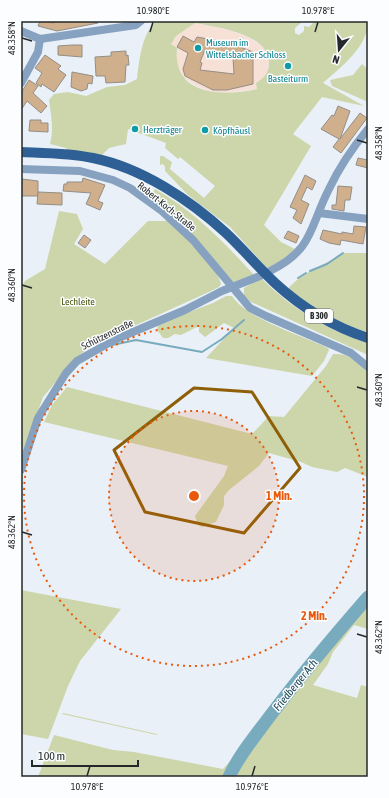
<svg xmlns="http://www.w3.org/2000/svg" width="389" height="798" viewBox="0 0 389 798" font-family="'Asap Condensed',sans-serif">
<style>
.commercial{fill:#f7e0d5}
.green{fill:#cdd6aa;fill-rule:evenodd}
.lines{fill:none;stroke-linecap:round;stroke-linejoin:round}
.stream{stroke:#79abbf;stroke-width:2}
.river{stroke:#79abbf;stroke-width:13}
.building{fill:#cfaf8c;stroke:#948e87;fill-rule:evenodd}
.minor{stroke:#87a2c1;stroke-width:8}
.primary{stroke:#2e6095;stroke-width:10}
.marked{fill:none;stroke:#8e5f08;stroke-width:3;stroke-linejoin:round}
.ticks{fill:none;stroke:#25282a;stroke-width:1.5}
.ring{fill:none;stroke:#e8590c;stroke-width:2;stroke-dasharray:2 4}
.culture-dot{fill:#0f9aa8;stroke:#fbfdfe;stroke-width:1.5}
.labels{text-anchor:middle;stroke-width:3;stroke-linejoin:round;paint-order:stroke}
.shield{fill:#fbfdfe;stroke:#65686a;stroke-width:1}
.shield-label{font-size:9px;font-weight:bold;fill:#25282a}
.culture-label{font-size:10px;fill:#0d838f;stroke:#fbfdfe;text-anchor:start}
.street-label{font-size:10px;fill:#25282a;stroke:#fbfdfe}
.park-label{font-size:10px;fill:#4d5712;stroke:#fbfdfe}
.water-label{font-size:11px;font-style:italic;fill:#194454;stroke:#fbfdfe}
.centre{fill:#e8590c;stroke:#fbfdfe;stroke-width:2}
.ring-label{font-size:12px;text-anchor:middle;font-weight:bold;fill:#e8590c;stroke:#fbfdfe;stroke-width:3;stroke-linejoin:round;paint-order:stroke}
.neatline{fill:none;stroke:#25282a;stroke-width:1.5}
.ticks-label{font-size:10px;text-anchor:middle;fill:#25282a}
</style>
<rect width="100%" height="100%" fill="#e9f0f7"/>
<!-- commercial -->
<polygon class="commercial" points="195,23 225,29 246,36 265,48 269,61 268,71 263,78 256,83 258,89 217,94 196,86 183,77 176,62 177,48 171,44 176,36"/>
<!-- green -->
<g class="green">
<path d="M157,21h146l-8,7v5l4,2 5,-4v-5l5,1 6,-6h53c0,26 -27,46 -45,62l41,23 -42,-9 -29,37 18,12 -47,79 17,17 14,7 -14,13 -14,6 -37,-41 -42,-32 -23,-24v-4l-2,-3 -3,1v-9h3l9,6 -2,7 34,29 11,-12 -35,-29 -2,2 -13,-11 1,-5 -38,-14 -2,15 -17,4 -8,8 -33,-5 -2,-3 -16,-4c4,-15 1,-29 -1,-44l5,-6 14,-2 18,4 21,-9 18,-2 12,-6c2,-17 5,-48 20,-58zM195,23c21,4 75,11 74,40 0,10 -5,15 -13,20l1,6c-34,8 -85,7 -80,-41l-6,-4 5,-8z"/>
<polygon points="362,64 368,69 368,102 332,86 330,80 353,75"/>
<path d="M155,189c39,22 69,53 99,86l-19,7 -4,-1c-26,-32 -48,-58 -81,-84z"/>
<path d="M59,211l18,3 6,15 -9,15 31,20 43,-43h19c14,13 50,44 54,63l-2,3 -8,4 -99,45 -26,14 -10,8 -33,39 -22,63v-172l4,-7 20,-12z"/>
<path d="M343,253h25v79c-29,-8 -56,-24 -80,-43 15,-18 36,-23 55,-36z"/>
<path d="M261,278c30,30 67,53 107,65v12l-117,-53 -7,-6v-8z"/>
<path d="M226,296h6c15,23 70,40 96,52l1,2 -5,11 -12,15 -106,-18 28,-30 -10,-5 -19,14 -6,-5v-6l-18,9 -6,-1 -7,4h-5l-6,-8 1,-6 55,-21z"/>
<path d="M333,354c16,-1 25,7 35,18v105l-23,-9 -8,4 -25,-5 -11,-5 -32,-9 -10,13 -30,24 -5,6v9l-8,17 -14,5 -4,-2 -3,-9 29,-40 4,-10 -184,-44 8,-17 15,-18 185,47 17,-18 15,1 42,-51z"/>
<polygon points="21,590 121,609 80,661 68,686 48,739 21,734"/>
<polygon points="368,594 368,629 354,625 333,652 328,664 313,685 357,698 361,685 368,687 368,777 38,777 54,735 113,750 134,752 223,769 250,739 255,727 271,714 332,631"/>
<polygon points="63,713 157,734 157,735 62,714"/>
</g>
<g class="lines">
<!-- stream -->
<g class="stream">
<polyline points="310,271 327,264 343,253"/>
<polyline points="298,278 306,273"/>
<polyline points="112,345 136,340 202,352 222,339 244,320"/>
</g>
<!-- river -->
<path class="river" d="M229,777c10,-22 27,-42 41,-61 31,-41 64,-80 98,-119"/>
</g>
<!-- building -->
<g class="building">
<polygon points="40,21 54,23 55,21 97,21 98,23 57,31 38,26"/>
<path d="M183,36l11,6 3,-5 22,4 19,5 15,6v32l-26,6h-14l-28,-14 -2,-7 5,-16 -11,-6zM205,50l28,8 1,16 -34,-4 2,-7 -2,-1z"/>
<polygon points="72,45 82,45 82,57 58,55 58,46"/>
<polygon points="126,51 126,56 128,55 129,65 126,65 125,82 106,83 105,76 96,76 95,57 111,56 111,52"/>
<polygon points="45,55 61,66 58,69 66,75 54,92 42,84 41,87 36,83 42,73 35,68"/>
<polygon points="72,72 93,76 92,84 88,83 87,89 81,91 71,87"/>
<polygon points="29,80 38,86 33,93 47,106 41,113 27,101 21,110 21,93"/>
<polygon points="338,106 350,111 340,139 360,113 367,118 341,153 333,147 339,139 321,129 332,115 334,116"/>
<polygon points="30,120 41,120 41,123 48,123 48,132 29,131"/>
<polygon points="358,158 368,160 368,168 356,165"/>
<polygon points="305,175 316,181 312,190 307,187 301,200 309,204 301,224 293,218 297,210 290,207"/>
<polygon points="83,178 105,185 98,201 103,203 100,210 86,204 91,193 63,191 64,184 67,184 67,182 82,182"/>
<polygon points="22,179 38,181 38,196 21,196"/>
<polygon points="338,186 352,187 350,200 345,200 344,211 332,209 332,205 336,205"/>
<polygon points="38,192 62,193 62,205 37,204"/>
<polygon points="354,226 366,227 363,244 341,240 340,245 329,243 320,239 323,230 342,234 342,232 353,234"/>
<polygon points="288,231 299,236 296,243 284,238"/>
<polygon points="84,235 91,240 85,248 78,243"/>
</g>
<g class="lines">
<!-- minor -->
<g class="minor">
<polyline points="21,31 40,39 136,25 141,21"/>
<polyline points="21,83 38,52 40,39"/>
<polyline points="21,169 80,171 113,180 130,188 162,211 193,240 250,308 266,316 351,353 368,367"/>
<polyline points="319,213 368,219"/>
<path d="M270,271c44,-22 39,-43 59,-82 10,-21 24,-42 39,-60"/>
<polyline points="21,470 38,418 66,373 77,361 114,340 185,310 222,291 260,276"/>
</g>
<!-- primary -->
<path class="primary" d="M21,152c24,1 49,1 72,6 49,10 97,42 133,75 17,16 32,34 49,50 26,24 59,44 93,55"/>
</g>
<!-- marked area -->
<path class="marked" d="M194,388l58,4 48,76 -56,65 -99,-21 -31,-62z"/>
<!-- ticks -->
<path class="ticks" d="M150,32l3,-10M315,32l3,-10M22,38l10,3M357,140l10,3M22,285l10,3M357,387l10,3M22,532l10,3M357,634l10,3M87,776l3,-10M252,776l3,-10"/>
<!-- distance rings -->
<circle cx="194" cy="496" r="85" fill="#e8590c" fill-opacity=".12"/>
<g class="ring">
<circle cx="194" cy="496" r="85"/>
<circle cx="194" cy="496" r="170"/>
</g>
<!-- markers -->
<g class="culture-dot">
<circle cx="198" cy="48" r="4"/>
<circle cx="288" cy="66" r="4"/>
<circle cx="135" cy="129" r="4"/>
<circle cx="205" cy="130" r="4"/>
</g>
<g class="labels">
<!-- shield labels -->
<rect class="shield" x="305" y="309" width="28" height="14" rx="3"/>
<g class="shield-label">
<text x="319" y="319">B 300</text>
</g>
<!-- culture labels -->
<g class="culture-label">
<text x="206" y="46">Museum im<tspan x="206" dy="12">Wittelsbacher Schloss</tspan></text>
<text x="288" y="82" text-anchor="middle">Basteiturm</text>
<text x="143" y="133">Herzträger</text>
<text x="213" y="134">Köpfhäusl</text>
</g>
<!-- street labels -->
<g class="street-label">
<text transform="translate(167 206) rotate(39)" y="4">Robert-Koch-Straße</text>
<text transform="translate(107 334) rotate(-26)" y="4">Schützenstraße</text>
</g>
<!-- park labels -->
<g class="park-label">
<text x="78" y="305">Lechleite</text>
</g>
<!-- water labels -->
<g class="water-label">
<text transform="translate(295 685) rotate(-51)" y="4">Friedberger Ach</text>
</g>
</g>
<circle cx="194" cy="496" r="6" class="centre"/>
<g class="ring-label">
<text x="279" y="500">1 Min.</text>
<text x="314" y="620">2 Min.</text>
</g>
<!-- border -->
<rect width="389" height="798" fill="none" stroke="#fbfdfe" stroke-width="44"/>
<!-- north arrow -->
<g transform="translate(339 50) rotate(197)" stroke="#fbfdfe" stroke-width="3" paint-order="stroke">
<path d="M0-3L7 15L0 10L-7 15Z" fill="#25282a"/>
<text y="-6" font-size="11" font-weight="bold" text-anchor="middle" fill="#25282a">N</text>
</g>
<!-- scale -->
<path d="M32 760v6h106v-6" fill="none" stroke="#25282a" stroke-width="2"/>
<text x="38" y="760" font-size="12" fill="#25282a" stroke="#fbfdfe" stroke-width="3" paint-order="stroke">100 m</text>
<rect x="22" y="22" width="345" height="754" class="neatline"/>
<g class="ticks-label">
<text x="153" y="14">10.980°E</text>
<text x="318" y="14">10.978°E</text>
<text transform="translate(11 38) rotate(-90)" y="4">48.358°N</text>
<text transform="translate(378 143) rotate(-90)" y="4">48.358°N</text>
<text transform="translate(11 285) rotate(-90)" y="4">48.360°N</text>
<text transform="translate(378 390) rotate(-90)" y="4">48.360°N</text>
<text transform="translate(11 532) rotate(-90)" y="4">48.362°N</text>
<text transform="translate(378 637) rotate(-90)" y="4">48.362°N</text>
<text x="87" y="790">10.978°E</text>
<text x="252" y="790">10.976°E</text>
</g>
</svg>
